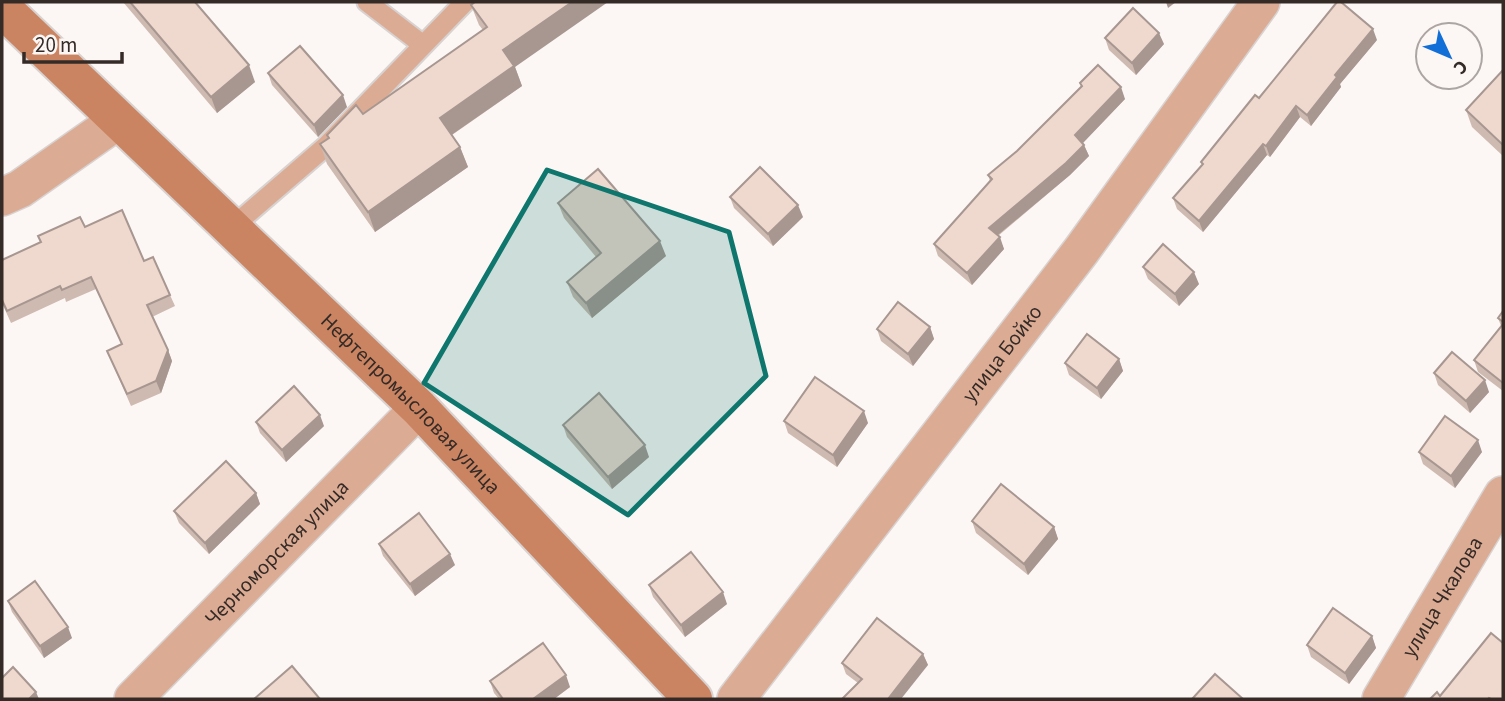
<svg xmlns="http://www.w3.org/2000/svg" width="1505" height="701" viewBox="0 0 1505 701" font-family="'Source Sans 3',sans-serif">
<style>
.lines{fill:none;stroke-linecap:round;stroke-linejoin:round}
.service-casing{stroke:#d8d2d0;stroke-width:23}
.minor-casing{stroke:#d8d2d0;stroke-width:40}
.secondary-casing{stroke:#d8d2d0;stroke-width:42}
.service{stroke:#dcab94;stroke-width:19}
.minor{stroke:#dcab94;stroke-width:37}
.secondary{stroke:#cb8462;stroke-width:38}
.wall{fill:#cebab0}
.shaded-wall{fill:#a79790}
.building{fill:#efd8cd;stroke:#a79790;stroke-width:2}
.marked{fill:#0f766e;fill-opacity:0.2;stroke:#0f766e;stroke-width:5;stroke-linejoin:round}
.labels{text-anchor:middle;stroke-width:7;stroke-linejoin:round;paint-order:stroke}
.street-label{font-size:21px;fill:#342b27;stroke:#fcf7f5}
</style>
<rect width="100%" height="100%" fill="#fcf7f5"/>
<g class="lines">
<!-- service casing -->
<g class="service-casing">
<g id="service">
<polyline points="367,2 423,45"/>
<polyline points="230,229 325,147 465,2"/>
</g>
</g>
<!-- minor casing -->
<g class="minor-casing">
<g id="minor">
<polyline points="2,197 20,189 117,121"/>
<path id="s1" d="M133,699l286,-291"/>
<path id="s2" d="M736,699l345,-448 180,-249"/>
<path id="s3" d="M1381,699l122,-204"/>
</g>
</g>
<!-- secondary casing -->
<g class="secondary-casing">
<g id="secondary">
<path id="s4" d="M2,8l417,400 274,291"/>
</g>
</g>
<!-- service -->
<use href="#service" class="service"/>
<!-- minor -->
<use href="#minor" class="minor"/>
<!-- secondary -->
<use href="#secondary" class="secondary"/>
</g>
<!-- wall -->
<g class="wall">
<polygon points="123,2 195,2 255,82 217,113"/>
<polygon points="471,5 515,67 522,86 452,135 460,147 468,167 375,232 327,164 320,144 328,138 327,135 363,114 483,30 479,25"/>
<polygon points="1105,38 1164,44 1136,75 1109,50"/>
<polygon points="1377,40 1340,84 1341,87 1311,126 1300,117 1270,157 1267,155 1203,232 1177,209 1173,198 1202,165 1201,162"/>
<polygon points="1503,70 1503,156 1472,127 1466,110"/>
<polygon points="268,73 347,107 318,137 272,85"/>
<polygon points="1080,83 1125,99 1083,143 1089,156 1070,175 998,236 1004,249 972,285 938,256 934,244 990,181 988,175 1017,151 1081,87"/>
<polygon points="730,197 803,217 773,246 734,208"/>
<polygon points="558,203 666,256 592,318 573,297 567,282 596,257 564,218"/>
<polygon points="85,227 144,261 170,295 175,306 152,317 168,350 172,361 161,393 131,406 107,351 122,345 96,289 66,302 65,298 11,323 2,303 2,260"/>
<polygon points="1143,267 1199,284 1179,306 1148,279"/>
<polygon points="1503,311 1503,391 1478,372 1474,360 1501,326 1498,318"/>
<polygon points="930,327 934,339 913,366 881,341 877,329"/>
<polygon points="1119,359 1123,371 1101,399 1069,375 1065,363"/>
<polygon points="1434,373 1489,392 1470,413 1438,385"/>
<polygon points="784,421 868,423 837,467 788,433"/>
<polygon points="256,422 324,426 286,462 260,433"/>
<polygon points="563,425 649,457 612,489 567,437"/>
<polygon points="1419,452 1482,452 1455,488 1423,464"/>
<polygon points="256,493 260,504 209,554 179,523 174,511"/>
<polygon points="972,521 1054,527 1058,539 1028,575 976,533"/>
<polygon points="379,544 455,565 415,596 383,556"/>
<polygon points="649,585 727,604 685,637 653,597"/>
<polygon points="8,601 72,638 44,658 12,612"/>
<polygon points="1372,636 1376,648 1349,684 1311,657 1307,645"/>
<polygon points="923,654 928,665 858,683 846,674 842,663"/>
<polygon points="490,681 570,687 554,699 499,699 494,693"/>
</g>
<!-- shaded-wall -->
<g class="shaded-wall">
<polygon points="572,2 608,2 515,67 522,86 447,138 440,118 503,50"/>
<polygon points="1166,2 1176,2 1168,8"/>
<polygon points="1373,29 1377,40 1340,84 1341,87 1311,126 1307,115 1335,75"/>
<polygon points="1159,33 1164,44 1136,75 1132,63"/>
<polygon points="249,65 255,82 217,113 211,97"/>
<polygon points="1121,87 1125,99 1079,147 1075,135"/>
<polygon points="343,95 347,107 318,137 314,125"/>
<polygon points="1296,106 1300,117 1270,157 1266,146"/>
<polygon points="1263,144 1267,155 1203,232 1199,221"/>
<polygon points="1084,145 1089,156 1070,175 993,239 989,228"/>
<polygon points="460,147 468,167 375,232 368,212"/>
<polygon points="798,205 803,217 773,246 768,234"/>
<polygon points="1000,237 1004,249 972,285 967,273"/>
<polygon points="660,241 666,256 592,318 586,303"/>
<polygon points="1194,272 1199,284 1179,306 1175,294"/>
<polygon points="930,327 934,339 913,366 908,354"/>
<polygon points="168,350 172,361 161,393 156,381"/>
<polygon points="1119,359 1123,371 1101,399 1097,388"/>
<polygon points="1485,380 1489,392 1470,413 1466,401"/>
<polygon points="864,411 868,423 837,467 833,455"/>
<polygon points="320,415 324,426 286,462 282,450"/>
<polygon points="1478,440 1482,452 1455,488 1451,476"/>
<polygon points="645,445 649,457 612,489 608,477"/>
<polygon points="256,493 260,504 209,554 205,543"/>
<polygon points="1054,527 1058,539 1028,575 1024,564"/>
<polygon points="450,554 455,565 415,596 410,584"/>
<polygon points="723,592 727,604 685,637 681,625"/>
<polygon points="68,627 72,638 44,658 40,646"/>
<polygon points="1372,636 1376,648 1349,684 1345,673"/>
<polygon points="923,654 928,665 901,699 888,699"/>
<polygon points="566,675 570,687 554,699 533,699"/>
<polygon points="36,692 39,699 29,699"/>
</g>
<!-- building -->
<g class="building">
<polygon points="130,2 195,2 249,65 211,97"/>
<polygon points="475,2 572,2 503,50 514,66 440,118 460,147 368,212 320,144 329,138 327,135 356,105 363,114 487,27 471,5"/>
<polygon points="1337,2 1341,2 1373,29 1335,75 1337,77 1307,115 1296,106 1266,146 1263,144 1199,221 1173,198 1203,164 1201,162 1255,95 1259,98"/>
<polygon points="1133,8 1159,33 1132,63 1105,38"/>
<polygon points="300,46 343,95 314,125 268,73"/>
<polygon points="1098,65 1121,87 1075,135 1084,145 1066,163 989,228 1000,237 967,273 934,244 992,179 988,175 1017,151 1082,86 1080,83"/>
<polygon points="1503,70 1503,145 1466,110"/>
<polygon points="760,167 798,205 768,234 730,197"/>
<polygon points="598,169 660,241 586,303 567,282 601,253 558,203"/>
<polygon points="122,210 144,261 153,257 170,295 147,305 168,350 156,381 127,394 107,351 122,344 91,277 62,290 60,286 7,311 2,300 2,260 41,242 38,236 80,217 85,227"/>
<polygon points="1163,244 1194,272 1175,294 1143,267"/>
<polygon points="898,302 930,327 908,354 877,329"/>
<polygon points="1503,311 1503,322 1498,318"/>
<polygon points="1503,324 1503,383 1474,360"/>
<polygon points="1087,334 1119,359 1097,388 1065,363"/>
<polygon points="1452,352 1485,380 1466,401 1434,373"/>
<polygon points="815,377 864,411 833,455 784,421"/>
<polygon points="294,386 320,415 282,450 256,422"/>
<polygon points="599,393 645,445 608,477 563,425"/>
<polygon points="1445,416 1478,440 1451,476 1419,452"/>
<polygon points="226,461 256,493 205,543 174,511"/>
<polygon points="1001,484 1054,527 1024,564 972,521"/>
<polygon points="419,513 450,554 410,584 379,544"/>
<polygon points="691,552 723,592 681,625 649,585"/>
<polygon points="35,581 68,627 40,646 8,601"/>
<polygon points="1333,608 1372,636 1345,673 1307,645"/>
<polygon points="877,618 923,654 888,699 842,699 862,679 842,663"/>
<polygon points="1491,633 1503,643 1503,699 1491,699 1489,698 1488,699 1430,699 1437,692 1440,696"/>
<polygon points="543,643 566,675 533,699 503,699 490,681"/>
<polygon points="292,666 320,699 254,699"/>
<polygon points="13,667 36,692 29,699 2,699 2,678"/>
<polygon points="1215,674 1243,699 1192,699"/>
</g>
<!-- marked area -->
<path class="marked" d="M547,170l182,62 37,144 -138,139 -204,-132z"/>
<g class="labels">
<!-- street labels -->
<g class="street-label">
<text dy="7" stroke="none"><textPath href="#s2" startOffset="436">улица Бойко</textPath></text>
<text dy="7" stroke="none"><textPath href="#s4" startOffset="569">Нефтепромысловая улица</textPath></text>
<text dy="7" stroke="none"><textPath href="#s1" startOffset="205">Черноморская улица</textPath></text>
<text dy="7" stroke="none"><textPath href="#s3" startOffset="119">улица Чкалова</textPath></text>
</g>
</g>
<!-- border -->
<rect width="1505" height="701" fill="none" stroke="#342b27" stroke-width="7"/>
<!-- north arrow -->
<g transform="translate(1449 56) rotate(134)"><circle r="33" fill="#fcf7f5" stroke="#aca5a3" stroke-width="2"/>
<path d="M0-5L12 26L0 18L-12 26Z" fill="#136fd8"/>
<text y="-10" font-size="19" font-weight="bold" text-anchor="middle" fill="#342b27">С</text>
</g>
<!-- scale -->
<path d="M24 52v10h98v-10" fill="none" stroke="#342b27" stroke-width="3.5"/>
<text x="35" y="52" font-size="21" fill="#342b27" stroke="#fcf7f5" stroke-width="5" paint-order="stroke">20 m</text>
</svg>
